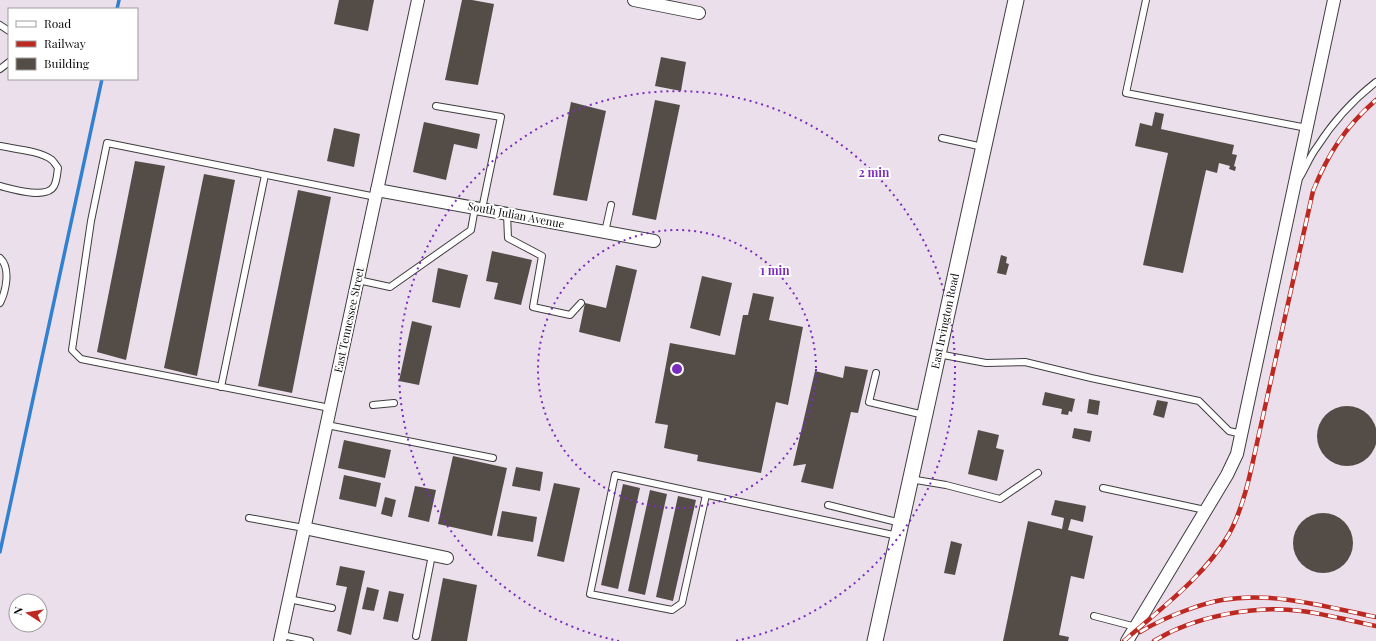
<svg xmlns="http://www.w3.org/2000/svg" width="1376" height="641" viewBox="0 0 1376 641" font-family="'Playfair Display',serif">
<style>
.industrial{fill:#ebdfeb;fill-rule:evenodd}
.lines{fill:none;stroke-linecap:round;stroke-linejoin:round}
.stream{stroke:#3281d0;stroke-width:3.5}
.building{fill:#544d47}
.service-casing{stroke:#3e3e3e;stroke-width:8}
.minor-casing{stroke:#3e3e3e;stroke-width:14}
.tertiary-casing{stroke:#3e3e3e;stroke-width:17}
.service{stroke:#fff;stroke-width:6}
.minor{stroke:#fff;stroke-width:12}
.tertiary{stroke:#fff;stroke-width:15}
.rail-casing{stroke:#bd2921;stroke-width:4.5}
.rail{stroke:#fff;stroke-width:3;stroke-dasharray:9;stroke-linecap:butt}
.ring{fill:none;stroke:#7b2cbf;stroke-width:2;stroke-dasharray:2 4}
.labels{text-anchor:middle;stroke-width:4;stroke-linejoin:round;paint-order:stroke}
.street-label{font-size:11px;fill:#0b0b0b;stroke:#fff}
.centre{fill:#7b2cbf;stroke:#fff;stroke-width:2}
.ring-label{font-size:12px;text-anchor:middle;font-weight:bold;fill:#7b2cbf;stroke:#fff;stroke-width:4;stroke-linejoin:round;paint-order:stroke}
</style>
<rect width="100%" height="100%" fill="#fffde9"/>
<!-- industrial -->
<path class="industrial" d="M0,0h1376v641h-1376zM9,9h128v70h-128zM16,601h24v24h-24z"/>
<g class="lines">
<!-- stream -->
<g class="stream">
<polyline points="117,9 119,0"/>
<polyline points="0,552 102,79"/>
</g>
</g>
<!-- building -->
<g class="building">
<polygon points="339,0 374,0 368,31 334,24"/>
<polygon points="462,0 472,0 494,4 478,85 445,80"/>
<polygon points="661,57 686,62 681,91 655,86"/>
<polygon points="655,100 680,105 656,220 632,215"/>
<polygon points="571,102 606,111 587,201 553,195"/>
<polygon points="1155,112 1164,114 1161,129 1234,145 1232,154 1237,155 1234,166 1236,167 1235,171 1229,169 1230,166 1219,163 1217,173 1206,170 1183,273 1143,265 1168,153 1135,146 1140,123 1152,126"/>
<polygon points="424,122 480,134 477,149 454,144 446,180 413,172"/>
<polygon points="334,128 360,134 354,167 327,161"/>
<polygon points="135,161 165,166 126,360 97,352"/>
<polygon points="204,174 235,180 197,376 164,368"/>
<polygon points="298,190 331,197 292,393 258,386"/>
<polygon points="492,251 532,260 521,305 494,299 498,283 486,281"/>
<polygon points="1001,255 1007,257 1006,263 1009,264 1006,275 997,273"/>
<polygon points="616,265 637,270 620,342 579,332 585,303 606,308"/>
<polygon points="438,268 468,275 460,308 432,302"/>
<polygon points="702,276 732,283 720,336 690,328"/>
<polygon points="753,293 774,297 769,320 803,327 788,405 776,402 761,473 697,461 698,455 664,448 668,425 655,423 670,343 735,355 743,315 748,315"/>
<polygon points="412,321 432,326 419,385 399,381"/>
<polygon points="845,366 868,370 858,413 851,412 833,489 801,482 806,464 793,466 815,371 843,378"/>
<polygon points="1045,392 1075,399 1072,412 1069,411 1068,415 1061,414 1062,409 1042,405"/>
<polygon points="1089,399 1100,401 1098,415 1087,413"/>
<polygon points="1157,400 1168,402 1164,418 1153,415"/>
<circle cx="1347" cy="436" r="30"/>
<polygon points="1074,428 1092,431 1090,442 1072,438"/>
<polygon points="978,430 999,435 996,448 1004,450 997,481 968,474"/>
<polygon points="344,440 391,450 385,478 338,468"/>
<polygon points="453,456 507,468 492,536 438,524"/>
<polygon points="516,467 543,472 540,491 512,486"/>
<polygon points="344,475 381,483 376,507 339,499"/>
<polygon points="554,483 580,488 564,562 537,556"/>
<polygon points="623,484 640,488 618,589 601,585"/>
<polygon points="415,486 436,490 429,522 408,517"/>
<polygon points="650,490 667,494 645,595 628,591"/>
<polygon points="678,496 696,500 673,601 656,597"/>
<polygon points="385,497 396,500 392,517 381,514"/>
<polygon points="1055,500 1086,506 1083,522 1071,519 1068,530 1093,536 1084,579 1071,576 1059,635 1069,637 1068,641 1003,641 1028,521 1062,529 1064,518 1051,515"/>
<polygon points="502,511 537,517 533,542 497,536"/>
<circle cx="1323" cy="543" r="30"/>
<polygon points="951,541 962,544 955,575 944,573"/>
<polygon points="340,566 365,571 351,635 337,631 347,587 336,585"/>
<polygon points="443,578 477,585 467,641 431,641"/>
<polygon points="367,587 379,590 374,611 362,609"/>
<polygon points="389,591 404,594 398,622 383,619"/>
</g>
<g class="lines">
<!-- service casing -->
<g class="service-casing">
<g id="service">
<polyline points="1146,0 1126,93 1307,128"/>
<polyline points="0,25 9,31"/>
<polyline points="0,69 9,62"/>
<polyline points="436,106 501,117 482,209"/>
<polyline points="942,138 983,147"/>
<path d="M0,146c15,3 40,5 52,14 2,2 4,5 6,8 -1,6 -1,13 -4,18 -7,14 -42,3 -54,0"/>
<path d="M1300,177c6,-10 10,-21 17,-30 16,-25 36,-47 59,-65"/>
<polyline points="507,214 508,238 542,256 533,307 570,315 581,303"/>
<polyline points="605,232 611,205"/>
<path d="M0,258c11,10 6,33 0,45"/>
<polyline points="358,280 390,287 471,230 475,208"/>
<polyline points="938,354 986,363 1025,362 1091,378 1199,401 1229,431 1242,434"/>
<polyline points="876,373 869,402 924,415"/>
<polyline points="221,387 265,175"/>
<polyline points="373,405 394,403"/>
<polyline points="330,408 106,364 81,359 72,350 91,221 107,143 376,197"/>
<polyline points="327,425 493,458"/>
<polyline points="910,479 946,485 1000,499 1038,473"/>
<polyline points="1103,488 1205,510"/>
<polyline points="706,495 682,603 672,610 590,594 615,475 898,536"/>
<polyline points="828,505 901,523"/>
<polyline points="249,518 304,528"/>
<polyline points="289,599 332,608"/>
<polyline points="1094,616 1136,627"/>
<polyline points="282,635 310,641"/>
<polyline points="416,636 432,555"/>
</g>
</g>
<!-- minor casing -->
<g class="minor-casing">
<g id="minor">
<polyline points="634,0 699,13"/>
<polyline points="377,190 654,241"/>
<polyline points="304,528 447,558"/>
<polyline points="280,641 418,0"/>
<polyline points="1127,641 1227,475 1237,454 1334,0"/>
</g>
</g>
<!-- tertiary casing -->
<g class="tertiary-casing">
<polyline id="tertiary" points="875,641 1016,0"/>
</g>
<!-- service -->
<use href="#service" class="service"/>
<!-- minor -->
<use href="#minor" class="minor"/>
<!-- tertiary -->
<use href="#tertiary" class="tertiary"/>
<!-- rail casing -->
<g class="rail-casing">
<g id="rail">
<path d="M1140,632c15,-9 30,-16 47,-22 11,-4 23,-8 35,-10 51,-9 104,7 154,17"/>
<path d="M1124,641c37,-33 79,-63 105,-107 11,-20 17,-42 22,-64l62,-279c15,-37 32,-64 63,-91"/>
<path d="M1154,641c40,-25 101,-36 147,-30 25,3 50,10 75,15"/>
</g>
</g>
<!-- rail -->
<use href="#rail" class="rail"/>
</g>
<!-- distance rings -->
<g class="ring">
<circle cx="677" cy="369" r="139"/>
<path d="M619 641A278 278 0 1 1 735 641"/>
</g>
<g class="labels">
<!-- street labels -->
<g class="street-label">
<text transform="translate(516 215) rotate(11)" y="4">South Julian Avenue</text>
<text transform="translate(349 320) rotate(-78)" y="4">East Tennessee Street</text>
<text transform="translate(945 321) rotate(-78)" y="4">East Irvington Road</text>
</g>
</g>
<circle cx="677" cy="369" r="6" class="centre"/>
<g class="ring-label">
<text x="874" y="177">2 min</text>
<text x="775" y="275">1 min</text>
</g>
<!-- legend -->
<rect x="8" y="8" width="130" height="72" fill="#ffffff" stroke="#9d9d9d"/>
<rect x="16" y="21" width="20" height="6" fill="#ffffff" stroke="#9d9d9d"/>
<text x="44" y="28" font-size="12" fill="#0b0b0b">Road</text>
<rect x="16" y="41" width="20" height="6" fill="#bd2921" stroke="#9d9d9d"/>
<text x="44" y="48" font-size="12" fill="#0b0b0b">Railway</text>
<rect x="16" y="58" width="20" height="12" fill="#544d47" stroke="#9d9d9d"/>
<text x="44" y="68" font-size="12" fill="#0b0b0b">Building</text>
<!-- north arrow -->
<g transform="translate(28 613) rotate(282)"><circle r="19" fill="#ffffff" stroke="#9d9d9d"/>
<path d="M0-3L7 15L0 10L-7 15Z" fill="#bd2921"/>
<text y="-6" font-size="11" font-weight="bold" text-anchor="middle" fill="#0b0b0b">N</text>
</g>
</svg>
